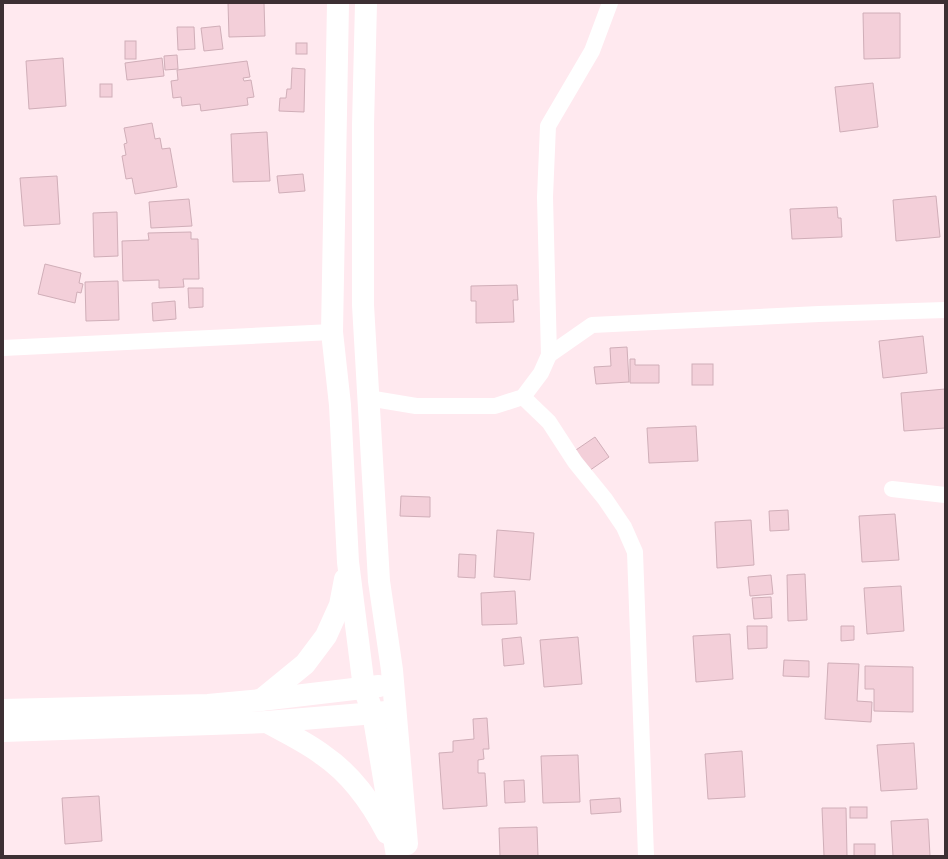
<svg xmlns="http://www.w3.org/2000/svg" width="948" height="859" viewBox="0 0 948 859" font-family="'Zilla Slab',serif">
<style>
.building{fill:#f3cfd9;stroke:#d0aeb8}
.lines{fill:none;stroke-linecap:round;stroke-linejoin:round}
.street{stroke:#fff;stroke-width:16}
.secondary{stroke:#fff;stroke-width:22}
</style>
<rect width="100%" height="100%" fill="#ffe9ef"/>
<!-- building -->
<g class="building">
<polygon points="228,3 264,3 265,36 229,37"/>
<polygon points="863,13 900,13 900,58 864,59"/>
<polygon points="220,26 223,49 204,51 201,28"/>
<polygon points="177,27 194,27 195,49 178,50"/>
<rect x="125" y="41" width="11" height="18"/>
<rect x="296" y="43" width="11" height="11"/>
<polygon points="177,55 178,69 165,70 164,56"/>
<polygon points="63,58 66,106 29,109 26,61"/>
<polygon points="162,58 164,76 127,80 125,63"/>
<polygon points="247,61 250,77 243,78 244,81 251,80 254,97 247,98 248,105 201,111 200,104 182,106 181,97 173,98 171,81 178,80 177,70"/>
<polygon points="292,68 305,69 304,112 279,111 280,98 286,98 287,89 291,89"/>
<polygon points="873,83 878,127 840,132 835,87"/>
<rect x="100" y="84" width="12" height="13"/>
<polygon points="152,123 155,139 160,138 162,149 170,148 177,187 135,194 132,178 126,179 122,156 126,155 124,144 127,143 124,128"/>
<polygon points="267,132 270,181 233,182 231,134"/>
<polygon points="303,174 305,191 279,193 277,176"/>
<polygon points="57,176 60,224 24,226 20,178"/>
<polygon points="936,196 940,237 896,241 893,200"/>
<polygon points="189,199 192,226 151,228 149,202"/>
<polygon points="837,207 838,218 841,218 842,237 792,239 790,209"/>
<polygon points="117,212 118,256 94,257 93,213"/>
<polygon points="191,232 191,239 198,239 199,279 183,279 184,287 159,288 159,280 123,281 122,241 149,240 148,233"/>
<polygon points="45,264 81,273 79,283 83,284 81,293 77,292 75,303 38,294"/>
<polygon points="118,281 119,320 86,321 85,282"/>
<polygon points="517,285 518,300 513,300 514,322 476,323 476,301 471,301 471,286"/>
<polygon points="188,288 203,288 203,307 189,308"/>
<polygon points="175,301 176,319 153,321 152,303"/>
<polygon points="923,336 927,373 883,378 879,341"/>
<polygon points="627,347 629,382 596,384 594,367 611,366 610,348"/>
<polygon points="630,359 635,359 635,365 659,365 659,383 630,383"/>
<rect x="692" y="364" width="21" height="21"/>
<polygon points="945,389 945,428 904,431 901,393"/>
<polygon points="696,426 698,461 649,463 647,428"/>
<polygon points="595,437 609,457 586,473 573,452"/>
<polygon points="401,496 430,497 430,517 400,516"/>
<polygon points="788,510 789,530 770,531 769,511"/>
<polygon points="895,514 899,560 862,562 859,516"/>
<polygon points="751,520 754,565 717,568 715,522"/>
<polygon points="497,530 534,533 530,580 494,577"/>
<polygon points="459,554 476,555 475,578 458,577"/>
<polygon points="805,574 807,620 788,621 787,575"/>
<polygon points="771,575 773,594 750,596 748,577"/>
<polygon points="901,586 904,631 867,634 864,588"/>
<polygon points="515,591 517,624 482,625 481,593"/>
<polygon points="771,597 772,618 754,619 752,598"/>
<polygon points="747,626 767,626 767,648 748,649"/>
<polygon points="841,626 854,626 854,640 841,641"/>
<polygon points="730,634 733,679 696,682 693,636"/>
<polygon points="521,637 524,664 504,666 502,639"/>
<polygon points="578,637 582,684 544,687 540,640"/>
<polygon points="784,660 809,661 809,677 783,676"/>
<polygon points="828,663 859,664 857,701 872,702 871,722 825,719"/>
<polygon points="865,666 913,667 913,712 874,711 874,689 865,689"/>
<polygon points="487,718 489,749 483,749 484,759 478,760 478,773 485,773 487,806 443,809 439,753 453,752 453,741 474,739 473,719"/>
<polygon points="914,743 917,789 881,791 877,745"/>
<polygon points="742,751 745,797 708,799 705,754"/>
<polygon points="578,755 580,802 543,803 541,756"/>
<polygon points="524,780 525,802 505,803 504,781"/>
<polygon points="99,796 102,841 65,844 62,798"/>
<polygon points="620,798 621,812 591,814 590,800"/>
<rect x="850" y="807" width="17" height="11"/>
<polygon points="822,808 846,808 847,856 824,856"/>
<polygon points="928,819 930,856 893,856 891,821"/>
<polygon points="537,827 538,856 500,856 499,828"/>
<rect x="854" y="844" width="21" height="12"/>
</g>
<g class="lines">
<!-- street -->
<g class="street">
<polyline points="3,348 332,332"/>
<polyline points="549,355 592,325 819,314 945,310"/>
<polyline points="523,397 549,422 575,462 605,499 624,527 635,552 646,856"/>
<polyline points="368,398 416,406 495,406 523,397 541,373 549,355 545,197 548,126 592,51 610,3"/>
<polyline points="892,489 945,495"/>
</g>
<!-- secondary -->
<g class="secondary">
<polyline points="338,3 332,332 340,405 348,562 364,688 373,713 397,856"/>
<polyline points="366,3 363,125 363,305 379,581 392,670 407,844"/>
<polyline points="261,700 305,664 326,636 340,605 345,579"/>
<polyline points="3,710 208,705 261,700 379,686"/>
<path d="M267,722c19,11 39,20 56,33 29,20 48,47 64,78"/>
<polyline points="3,731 267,722 387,712"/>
</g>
</g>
<!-- border -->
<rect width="948" height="859" fill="none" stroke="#3d2f33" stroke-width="8"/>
</svg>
